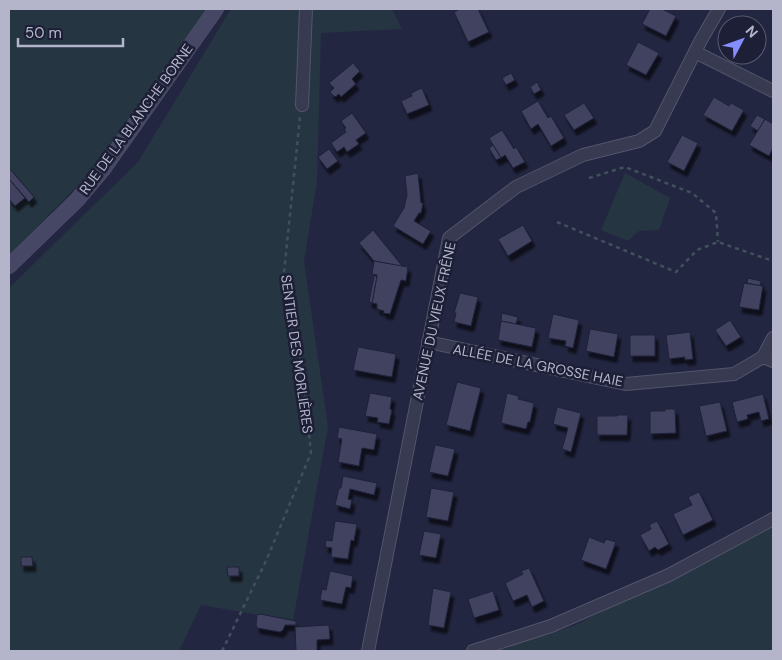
<svg xmlns="http://www.w3.org/2000/svg" width="782" height="660" viewBox="0 0 782 660" font-family="'DM Sans',sans-serif">
<style>
.green{fill:#253542}
.building{fill:#3f4261;stroke:#1e2138;filter:url(#shadow)}
.lines{fill:none;stroke-linecap:round;stroke-linejoin:round}
.street-casing{stroke:#52556b;stroke-width:14}
.secondary-casing{stroke:#52556b;stroke-width:16}
.path{stroke:#40515c;stroke-width:2.5;stroke-dasharray:4 4;stroke-linecap:butt}
.street{stroke:#373a51;stroke-width:12}
.secondary{stroke:#454764;stroke-width:15}
.labels{text-anchor:middle;stroke-width:5;stroke-linejoin:round;paint-order:stroke}
.street-label{font-size:14px;fill:#b4b5cb;stroke:#1c1f36}
</style>
<defs>
<filter id="shadow"><feDropShadow dx="3" dy="5.5" stdDeviation="1" flood-color="#0009"/></filter>
</defs>
<rect width="100%" height="100%" fill="#232641"/>
<!-- green -->
<g class="green">
<polygon points="9,9 209,9 96,167 9,255"/>
<polygon points="231,9 392,9 402,29 321,33 317,182 304,261 328,427 293,621 201,605 179,651 9,651 9,288 138,162"/>
<polygon points="625,173 670,198 659,230 639,231 628,241 601,230"/>
<polygon points="773,524 773,651 495,651 576,625"/>
</g>
<!-- building -->
<g class="building">
<polygon points="460,9 478,9 489,32 468,42 454,12"/>
<polygon points="650,9 662,9 676,16 666,36 642,24"/>
<polygon points="638,42 659,53 646,75 626,65"/>
<polygon points="353,63 360,71 352,79 356,84 341,97 339,94 335,97 330,92 334,88 329,83"/>
<polygon points="511,73 515,80 506,85 502,78"/>
<polygon points="537,82 541,90 534,94 530,87"/>
<polygon points="422,88 429,105 407,114 401,101 412,96 411,93"/>
<polygon points="714,97 729,106 731,103 744,110 732,131 703,115"/>
<polygon points="538,101 548,118 551,116 564,138 551,146 538,124 531,129 521,111"/>
<polygon points="584,103 594,118 574,130 564,115"/>
<polygon points="352,113 366,133 356,140 359,144 347,152 344,147 337,152 331,143 346,132 344,129 346,128 341,121"/>
<polygon points="757,115 765,119 758,131 750,126"/>
<polygon points="765,119 773,124 773,148 769,156 749,145"/>
<polygon points="502,130 514,149 516,147 525,162 513,168 505,155 501,158 489,138"/>
<polygon points="682,135 698,143 684,171 667,162"/>
<polygon points="493,145 501,158 496,160 489,148"/>
<polygon points="329,149 338,161 327,169 318,157"/>
<polygon points="9,168 34,197 29,202 9,179"/>
<polygon points="418,173 421,203 423,203 421,213 419,213 414,221 431,231 423,244 393,226 404,208 407,195 405,176"/>
<polygon points="9,179 25,198 15,206 9,199"/>
<polygon points="523,225 532,241 508,256 498,239"/>
<polygon points="373,230 403,267 374,261 359,243"/>
<polygon points="374,261 408,267 406,281 401,280 390,314 383,313 384,311 377,309 377,304 372,303 377,275 372,274"/>
<polygon points="374,276 377,276 372,303 369,302"/>
<polygon points="748,278 761,281 760,286 747,283"/>
<polygon points="744,283 763,286 759,310 739,307"/>
<polygon points="460,293 478,297 471,326 454,322 456,313 454,313"/>
<polygon points="502,313 518,317 516,324 501,321"/>
<polygon points="553,314 579,320 573,348 565,346 566,341 548,338"/>
<polygon points="730,320 741,337 726,346 715,330"/>
<polygon points="501,321 536,328 532,347 498,340"/>
<polygon points="590,329 618,334 614,357 586,351"/>
<polygon points="690,332 693,359 685,360 685,357 669,359 666,335"/>
<rect x="630" y="335" width="25" height="21"/>
<polygon points="358,347 396,354 392,377 353,370"/>
<polygon points="457,382 481,388 470,431 446,425"/>
<polygon points="370,393 392,397 390,409 392,410 389,424 377,422 378,418 365,416"/>
<polygon points="507,393 519,396 518,399 534,403 530,422 528,422 526,429 501,423"/>
<polygon points="763,394 769,419 761,421 759,412 747,415 748,419 737,422 732,402"/>
<polygon points="720,402 727,431 706,436 699,406"/>
<polygon points="557,407 581,413 571,452 562,449 568,428 553,424"/>
<polygon points="665,409 675,409 676,433 650,434 650,411 665,411"/>
<polygon points="617,415 628,415 627,435 597,435 597,416 617,416"/>
<polygon points="339,427 377,434 374,450 362,448 359,466 338,462 342,439 337,438"/>
<polygon points="435,445 455,449 448,476 429,472"/>
<polygon points="343,476 377,483 374,495 350,489 348,499 352,500 350,509 335,505 339,488 341,488"/>
<polygon points="431,488 454,492 448,521 426,517"/>
<polygon points="699,492 713,520 683,535 673,514 692,505 688,497"/>
<polygon points="335,521 357,524 354,541 351,540 348,559 331,557 332,548 325,547 326,540 332,541"/>
<polygon points="657,521 669,544 658,550 655,547 649,551 640,535 651,529 649,525"/>
<polygon points="424,531 441,534 436,558 419,555"/>
<polygon points="589,537 604,543 606,539 616,542 606,569 581,560"/>
<polygon points="21,557 32,557 33,566 21,566"/>
<polygon points="227,567 239,567 239,576 228,576"/>
<polygon points="529,568 544,601 532,607 527,595 513,601 505,583 523,574 521,571"/>
<polygon points="330,571 353,576 351,588 346,587 342,604 320,600 322,589 326,590"/>
<polygon points="433,588 451,592 444,628 428,625"/>
<polygon points="493,591 499,610 474,618 468,599"/>
<polygon points="260,614 296,621 296,625 285,625 283,630 280,632 257,628 256,625 257,615"/>
<polygon points="329,625 330,639 317,640 317,651 296,651 295,627"/>
</g>
<g class="lines">
<!-- street casing -->
<g class="street-casing">
<g id="street">
<polyline points="695,52 773,91"/>
<polyline points="302,105 306,9"/>
<polyline points="773,338 763,357 773,361"/>
<polyline points="428,342 626,384 734,374 763,357"/>
<polyline points="368,651 449,238 516,187 583,155 639,141 655,131 701,40 719,9"/>
<polyline points="473,651 551,626 669,575 773,519"/>
</g>
</g>
<!-- secondary casing -->
<g class="secondary-casing">
<polyline id="secondary" points="9,266 77,200 104,168 216,9"/>
</g>
<!-- path -->
<g class="path">
<polyline points="589,178 625,167 692,193 716,213 718,242"/>
<polyline points="557,222 676,272 697,250 718,242 773,261"/>
<polyline points="222,651 266,561 311,453 302,368 284,273 300,117"/>
</g>
<!-- street -->
<use href="#street" class="street"/>
<!-- secondary -->
<use href="#secondary" class="secondary"/>
</g>
<g class="labels">
<!-- street labels -->
<g class="street-label">
<text transform="translate(136 119) rotate(-54)" y="5">RUE DE LA BLANCHE BORNE</text>
<text transform="translate(434 321) rotate(-78)" y="5">AVENUE DU VIEUX FRÊNE</text>
<text transform="translate(297 354) rotate(82)" y="5">SENTIER DES MORLIÈRES</text>
<text transform="translate(538 365) rotate(11)" y="5">ALLÉE DE LA GROSSE HAIE</text>
</g>
</g>
<!-- border -->
<rect width="782" height="660" fill="none" stroke="#b4b5cb" stroke-width="20"/>
<!-- north arrow -->
<g transform="translate(742 40) rotate(49)"><circle r="24" fill="#1c1f36" stroke="#595b72"/>
<path d="M0-4L9 19L0 12L-9 19Z" fill="#858dff"/>
<text y="-8" font-size="14" font-weight="bold" text-anchor="middle" fill="#b4b5cb">N</text>
</g>
<!-- scale -->
<path d="M18 38v8h105v-8" fill="none" stroke="#b4b5cb" stroke-width="2.5"/>
<text x="25" y="38" font-size="15" fill="#b4b5cb" stroke="#1c1f36" stroke-width="4" paint-order="stroke">50 m</text>
</svg>
